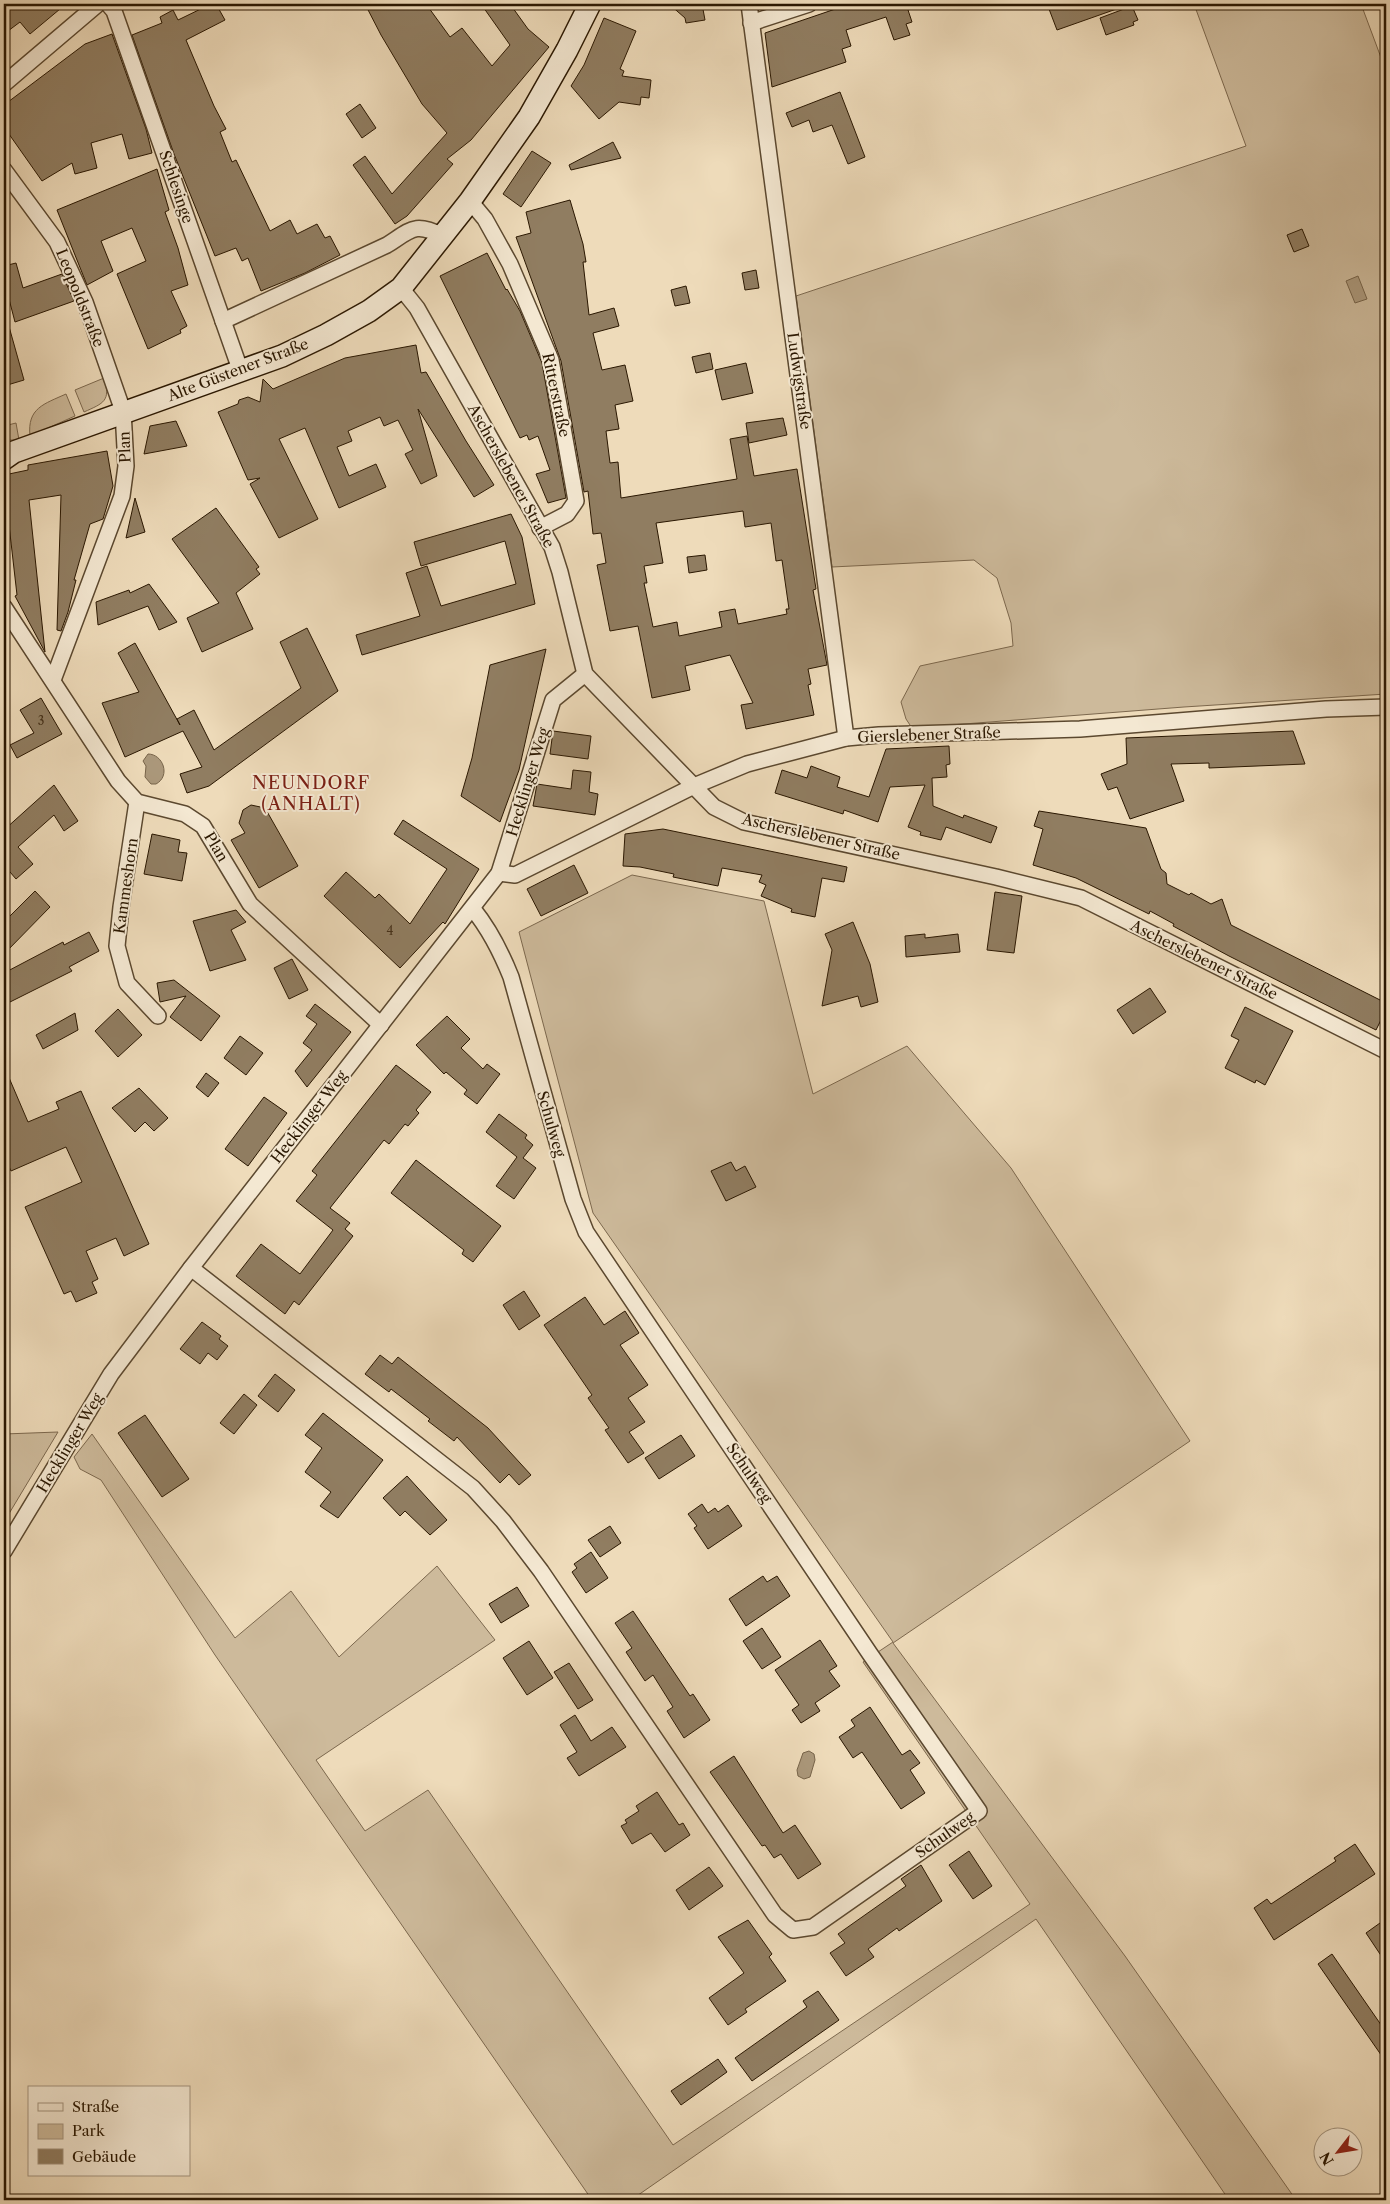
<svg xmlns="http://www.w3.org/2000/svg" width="1390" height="2204" viewBox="0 0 1390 2204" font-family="'Libre Caslon Text',serif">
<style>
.green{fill:#cdba9b;stroke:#7c684e}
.water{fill:#ab987b;stroke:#77644a}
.building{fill:#907d61;stroke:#2a1701;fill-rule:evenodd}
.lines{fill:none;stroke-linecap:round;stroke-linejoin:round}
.minor-casing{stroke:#5b482f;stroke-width:18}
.secondary-casing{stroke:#2a1701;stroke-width:24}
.minor{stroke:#f4e8d2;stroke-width:15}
.secondary{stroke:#f4e8d2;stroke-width:21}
.labels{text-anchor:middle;stroke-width:4;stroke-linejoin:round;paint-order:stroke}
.number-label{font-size:12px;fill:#443019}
.street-label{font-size:15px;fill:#2a1701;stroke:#f4e8d2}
.quarter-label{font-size:18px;letter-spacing:1px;fill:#7a1f14;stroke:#f4e8d2}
</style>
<rect width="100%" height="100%" fill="#eedbba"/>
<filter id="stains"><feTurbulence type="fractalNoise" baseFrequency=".004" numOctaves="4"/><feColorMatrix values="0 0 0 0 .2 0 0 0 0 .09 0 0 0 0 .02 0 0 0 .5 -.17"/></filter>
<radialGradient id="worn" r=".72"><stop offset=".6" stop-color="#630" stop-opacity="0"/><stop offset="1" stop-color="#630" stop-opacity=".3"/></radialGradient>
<!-- green -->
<g class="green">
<polygon points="1194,4 1361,4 1386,71 1386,694 1184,707 912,728 906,719 901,702 920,666 1013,646 1011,623 997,578 974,560 832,567 796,296 1246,146"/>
<path d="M104,378c7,23 0,25 -20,34l-9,-22z"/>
<path d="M66,394l9,22 -45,20c-3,-28 14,-32 36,-42z"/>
<polygon points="16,423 19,440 4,440 4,426"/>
<polygon points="632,875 764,901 813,1094 907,1046 1011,1168 1190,1441 893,1643 1125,1956 1296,2200 1229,2200 1036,1919 631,2200 592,2200 215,1655 101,1480 80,1469 74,1457 92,1434 235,1638 291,1591 339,1657 437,1566 495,1640 316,1760 365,1831 428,1790 673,2145 1030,1904 863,1662 893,1642 593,1213 519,932"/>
<polygon points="58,1432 4,1522 4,1434"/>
</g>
<!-- water -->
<g class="water">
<polygon points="1358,276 1367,299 1355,303 1346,281"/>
<path d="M148,754c15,0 23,22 8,30h-5l-6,-7 1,-11 -3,-5z"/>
<polygon points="809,1751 814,1754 815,1760 810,1777 804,1779 798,1776 797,1770 803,1753"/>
</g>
<!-- building -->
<g class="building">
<polygon points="4,4 66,4 30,34 20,22 4,34"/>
<polygon points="211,4 216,4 225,20 186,40 214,106 226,129 220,132 232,162 236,160 270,231 290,220 297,234 317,224 325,238 330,236 340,255 305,273 261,291 248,258 242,261 236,248 215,256 174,154 132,35 162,23 160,17 173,10 178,20"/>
<polygon points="365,4 426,4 450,37 462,28 492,66 510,45 481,4 510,4 528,29 549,47 471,140 447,159 453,164 407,216 395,224 353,165 365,156 392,194 447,133 422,104 381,35"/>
<polygon points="669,4 702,4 705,20 686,23 685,18"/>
<polygon points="850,4 918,4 918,7 908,10 912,22 906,24 910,35 894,40 886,17 846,30 851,46 842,49 846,62 772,87 765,33"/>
<polygon points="1063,4 1124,4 1125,6 1057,30 1049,9"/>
<polygon points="1132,6 1138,20 1133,22 1134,25 1106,35 1100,18"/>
<polygon points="604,18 636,31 620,69 624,71 622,76 651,80 649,98 641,97 640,105 619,102 599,119 571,86 584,65"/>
<polygon points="112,34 146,129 152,153 129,159 122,134 91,143 97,168 75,174 72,163 42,181 4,127 4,105 85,44"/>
<polygon points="840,92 865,157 848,164 832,125 813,132 809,120 792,127 786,113"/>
<polygon points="360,104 376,128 362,138 346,114"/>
<polygon points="613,142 621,158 571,170 569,165"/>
<polygon points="532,151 551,163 521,207 503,194"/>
<polygon points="157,169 169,210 165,212 178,248 188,285 171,291 187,326 180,330 181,333 148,349 117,274 146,261 132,228 101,241 113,271 87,285 57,210"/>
<path d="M570,200l13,44 3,18h-3l6,53 25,-7 5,18 -26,7 9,37 23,-5 8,36 -18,4 4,24 -13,2 4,32 8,-1 3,36 116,-19 -7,-40 17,-3 7,40 43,-7 19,120 -3,1 14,75 -19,4 3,15 -3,1 6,30 -68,14 -5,-24 12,-2 -23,-48 -45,11 5,24 -38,8 -14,-72 -28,5 -13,-66 9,-2 -5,-30 -8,1 -5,-43 -4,1 -23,-131 -45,-124 15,-4 -5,-21zM743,511l2,16 26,-4 5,38 6,-1 7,49h-3l1,5 -49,10 -3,-15 -16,3 3,15 -43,9 -2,-14 -24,5 -9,-44h3l-3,-17 19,-3 -7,-40z"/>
<polygon points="1302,229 1309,246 1294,252 1287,235"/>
<polygon points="487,253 506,290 507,289 520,311 542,363 566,498 548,503 536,474 550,470 538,436 529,440 527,435 520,438 440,276"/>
<polygon points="16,263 23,288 62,274 74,301 15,322 4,280 4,266"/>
<polygon points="756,270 759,288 745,290 742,273"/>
<polygon points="686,286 690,303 675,306 671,290"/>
<polygon points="8,323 24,380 4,386 4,324"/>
<polygon points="416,345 421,373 426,372 466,441 494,485 474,497 418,409 437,476 421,484 405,454 413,450 398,420 384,426 380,417 348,431 352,441 337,447 349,476 376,464 386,487 339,508 305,428 279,439 318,519 279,538 250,484 260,478 248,480 218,412 238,404 239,400 248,397 260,402 263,379 273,389 345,358"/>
<polygon points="710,353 713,369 696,373 692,357"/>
<polygon points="746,363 753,393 722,400 715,370"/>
<polygon points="783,418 787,435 749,443 746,423"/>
<polygon points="176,421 187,446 144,454 150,426"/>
<polygon points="107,451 113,486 103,519 90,524 74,580 76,580 68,612 61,631 57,630 61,495 29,500 45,652 15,596 17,595 4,481 9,474 28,470 28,465"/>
<polygon points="135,498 145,532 126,538"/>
<polygon points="216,508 259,567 256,569 260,574 236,593 253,629 202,652 187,618 219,603 172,539"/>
<polygon points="511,514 522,537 535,604 362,655 356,635 420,616 406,573 427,566 441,606 516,584 505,541 421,566 414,542"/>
<polygon points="705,555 707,570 689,573 687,557"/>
<polygon points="149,584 177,622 159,630 148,606 98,625 96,602 129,590 130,593"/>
<polygon points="307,628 338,691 209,786 187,793 180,774 202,767 183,731 125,757 102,703 139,692 118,653 135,643 180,725 177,719 194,710 214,750 301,688 280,642"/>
<polygon points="546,649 519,770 500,822 461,796 472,758 490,665"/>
<polygon points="41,698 62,734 17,758 10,745 34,733 20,710"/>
<polygon points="553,731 591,736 588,759 550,754"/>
<polygon points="1293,731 1305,764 1209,768 1209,763 1171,764 1184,801 1130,819 1117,787 1108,790 1101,774 1127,764 1126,738"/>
<polygon points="949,746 950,764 946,765 947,777 932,778 933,806 963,818 964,815 997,827 991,843 946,827 941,840 920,835 921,832 908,827 925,785 890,787 878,822 844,810 843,814 775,793 782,770 807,778 811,766 840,777 837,787 869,797 886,749"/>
<polygon points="573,770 591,772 589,792 598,794 595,815 533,806 537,784 571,789"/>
<polygon points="54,785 78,821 64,831 54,815 18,847 33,864 16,879 4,865 4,830"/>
<polygon points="251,805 265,808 298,866 259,888 231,840 245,833 239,823 243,810"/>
<polygon points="1039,811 1146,828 1161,869 1166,873 1167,884 1189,895 1191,893 1211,904 1222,899 1231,925 1386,1003 1386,1010 1376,1030 1229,956 1173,926 1174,924 1150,911 1149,914 1076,878 1033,865 1043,829 1034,826"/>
<polygon points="403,820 479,869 445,924 443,922 400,968 324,896 346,872 375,898 379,894 410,924 447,869 394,834"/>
<polygon points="663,829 847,867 844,882 822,878 815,917 791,912 792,909 761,896 766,885 759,882 762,875 722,868 718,886 673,877 674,874 640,867 623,866 625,834"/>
<polygon points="152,834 180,840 178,852 187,853 182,881 144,874"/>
<polygon points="574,865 588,893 541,916 527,889"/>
<polygon points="35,891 50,907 4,954 4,922"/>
<polygon points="995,892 1022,896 1014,953 987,950"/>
<polygon points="236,910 246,922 231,930 246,960 210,971 193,921"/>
<polygon points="853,922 870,964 878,1002 861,1007 858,996 822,1006 832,950 825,934"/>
<polygon points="89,932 99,951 69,967 72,971 10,1002 4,989 4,973 63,942 64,945"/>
<polygon points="925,934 925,938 958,934 960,952 906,957 905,936"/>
<polygon points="292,959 308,990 289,999 274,968"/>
<polygon points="174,980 220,1016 201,1041 170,1017 186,996 160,1002 157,983"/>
<polygon points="1150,988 1166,1012 1133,1034 1117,1010"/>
<polygon points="315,1004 351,1032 307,1087 295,1071 312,1050 303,1043 317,1024 306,1016"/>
<polygon points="1245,1007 1293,1031 1265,1085 1256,1080 1255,1083 1225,1068 1239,1040 1231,1036"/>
<polygon points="118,1009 142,1035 118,1057 95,1031"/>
<polygon points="75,1013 78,1030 43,1049 36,1035"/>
<polygon points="447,1016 470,1039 461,1048 483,1069 487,1064 500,1074 477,1104 464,1094 467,1090 446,1072 444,1074 416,1045"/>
<polygon points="240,1036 263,1053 246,1075 224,1058"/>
<polygon points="396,1065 431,1092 416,1110 419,1113 408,1126 405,1124 389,1144 384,1140 330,1208 350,1223 345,1229 353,1236 299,1305 294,1301 285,1314 236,1276 261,1244 300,1274 333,1230 296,1201 317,1175 312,1171"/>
<polygon points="4,1066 28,1122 59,1109 56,1102 81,1091 149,1244 124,1256 116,1238 86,1251 98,1279 92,1282 97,1293 76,1302 71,1291 64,1294 25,1207 82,1182 66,1147 11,1171 4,1156"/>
<polygon points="206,1073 219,1083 208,1097 196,1087"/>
<polygon points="139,1088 168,1118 154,1131 145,1122 135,1132 112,1108"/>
<polygon points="264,1097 287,1113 248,1166 225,1149"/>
<polygon points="499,1114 527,1135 525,1138 533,1145 523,1158 536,1168 514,1199 496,1186 517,1157 486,1132"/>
<polygon points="416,1160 501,1226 473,1262 462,1254 464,1250 391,1193"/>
<polygon points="731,1162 736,1171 745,1166 756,1187 726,1201 711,1171"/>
<polygon points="524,1291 540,1316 519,1330 503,1305"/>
<polygon points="585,1297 604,1325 625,1311 639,1333 620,1345 648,1385 628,1398 645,1422 629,1432 644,1453 628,1463 605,1430 609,1428 588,1398 592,1395 544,1325"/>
<polygon points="202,1322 221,1336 219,1339 228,1346 217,1360 208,1353 200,1364 180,1349"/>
<polygon points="380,1355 392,1364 398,1357 488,1428 531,1475 519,1485 509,1474 500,1483 457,1437 454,1441 428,1421 430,1419 391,1389 389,1392 365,1374"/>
<polygon points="275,1374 295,1390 278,1412 258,1396"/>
<polygon points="244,1394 257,1405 234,1434 220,1423"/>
<polygon points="323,1413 383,1460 338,1518 320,1506 331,1492 305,1472 322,1448 305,1435"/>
<polygon points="145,1415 189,1479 162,1497 118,1433"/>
<polygon points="681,1435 695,1456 659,1479 645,1458"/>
<polygon points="407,1476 447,1520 430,1535 405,1511 400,1516 383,1498"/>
<polygon points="702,1504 708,1513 715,1508 718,1512 728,1505 742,1526 708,1549 694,1528 697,1526 688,1514"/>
<polygon points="610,1526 621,1543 600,1557 588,1540"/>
<polygon points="591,1552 608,1578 586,1593 572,1572 577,1568 574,1564"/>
<polygon points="763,1576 767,1582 777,1576 790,1596 746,1626 729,1599"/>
<polygon points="517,1587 529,1606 501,1623 489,1604"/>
<polygon points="633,1611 690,1696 693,1694 710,1720 684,1738 667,1711 673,1707 653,1675 645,1681 626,1652 632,1648 615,1623"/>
<polygon points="762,1628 781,1657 762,1669 743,1641"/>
<polygon points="820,1640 837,1666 829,1671 840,1686 815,1703 820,1711 801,1723 792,1710 799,1705 775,1670"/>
<polygon points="529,1641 553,1678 527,1695 503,1658"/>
<polygon points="569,1663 593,1700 578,1709 554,1672"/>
<polygon points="870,1707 902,1755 910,1750 920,1763 910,1770 925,1793 901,1809 862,1752 853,1758 839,1737 855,1726 851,1720"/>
<polygon points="575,1715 591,1741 612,1727 626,1747 579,1776 567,1758 577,1752 560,1725"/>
<polygon points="734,1756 783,1833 795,1825 821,1864 798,1879 781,1854 774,1858 765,1845 762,1846 710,1772"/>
<polygon points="657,1792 679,1825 683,1823 690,1835 665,1852 651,1833 632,1844 621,1826 627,1823 625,1820 639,1811 636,1806"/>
<polygon points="1355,1844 1375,1874 1274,1940 1254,1908 1267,1899 1271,1904 1336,1861 1334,1858"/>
<polygon points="969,1851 992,1886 973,1899 949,1865"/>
<polygon points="921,1865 942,1901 899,1931 897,1928 868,1949 874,1957 846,1976 830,1953 845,1943 838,1934 906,1886 901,1879"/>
<polygon points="709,1867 723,1886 689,1910 676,1890"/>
<polygon points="748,1920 772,1954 769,1957 786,1981 745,2009 747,2012 728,2025 709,1998 744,1973 718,1937"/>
<polygon points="1380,1923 1386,1932 1386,1963 1366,1933"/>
<polygon points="1332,1954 1386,2032 1386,2062 1318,1964"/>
<polygon points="818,1991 839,2020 752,2081 735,2058 807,2007 803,2001"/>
<polygon points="718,2059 727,2072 681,2105 671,2091"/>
</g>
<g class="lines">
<!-- minor casing -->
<g class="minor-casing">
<g id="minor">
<polyline points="108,4 114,11 241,372"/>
<polyline points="749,4 846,738"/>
<polyline points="751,23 809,4"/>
<polyline points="4,84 98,4"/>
<polyline points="4,170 57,242 85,302 123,411 126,466 122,496 53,680"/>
<polyline points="470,201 485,219 510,264 551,360 576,501 567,514 540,528"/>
<polyline points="401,288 417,308 552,547 560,572 585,674 714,807 744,822 996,877 1081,898 1386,1051"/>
<path d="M223,321l164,-76c25,-16 28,-23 56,-9"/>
<polyline points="4,607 118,781 137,802 185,814 203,826 250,904 381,1025"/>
<polyline points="137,802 121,907 117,946 127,983 158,1016"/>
<polyline points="499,873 515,875 694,786 747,764 846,738 879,735 1080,729 1326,709 1386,707"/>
<path d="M191,1268l282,220 30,33 38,50 234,344 18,15 20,-3 166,-116 -109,-157 -284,-422 -13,-33 -62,-222c-10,-25 -21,-47 -38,-68"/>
<polyline points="4,1551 111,1374 191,1268 499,873 553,700 585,674"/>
</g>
</g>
<!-- secondary casing -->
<g class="secondary-casing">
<polyline id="secondary" points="4,459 14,452 282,356 326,335 369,311 401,288 470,201 529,117 567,50 590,4"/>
</g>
<!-- minor -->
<use href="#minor" class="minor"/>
<!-- secondary -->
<use href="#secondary" class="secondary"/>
</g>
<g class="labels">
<!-- number labels -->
<g class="number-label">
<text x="41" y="725">3</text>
<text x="390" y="935">4</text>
</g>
<!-- street labels -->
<g class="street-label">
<text transform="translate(176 187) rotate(71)" y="5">Schlesinge</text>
<text transform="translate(80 298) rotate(68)" y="5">Leopoldstraße</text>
<text transform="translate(238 370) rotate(-21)" y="5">Alte Güstener Straße</text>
<text transform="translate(799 381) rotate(82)" y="5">Ludwigstraße</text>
<text transform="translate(556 395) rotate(78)" y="5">Ritterstraße</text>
<text transform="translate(125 447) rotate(-92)" y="5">Plan</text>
<text transform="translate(511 476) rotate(61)" y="5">Ascherslebener Straße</text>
<text transform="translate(929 735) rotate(-2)" y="5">Gierslebener Straße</text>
<text transform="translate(528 782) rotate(-73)" y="5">Hecklinger Weg</text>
<text transform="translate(821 837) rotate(13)" y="5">Ascherslebener Straße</text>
<text transform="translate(216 847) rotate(59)" y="5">Plan</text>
<text transform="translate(126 886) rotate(-82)" y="5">Kammeshorn</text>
<text transform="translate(1204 960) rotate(26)" y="5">Ascherslebener Straße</text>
<text transform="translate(309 1117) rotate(-52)" y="5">Hecklinger Weg</text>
<text transform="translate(551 1124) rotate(74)" y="5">Schulweg</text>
<text transform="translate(70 1443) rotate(-59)" y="5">Hecklinger Weg</text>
<text transform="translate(749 1473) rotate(56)" y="5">Schulweg</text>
<text transform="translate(945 1835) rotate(-35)" y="5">Schulweg</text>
</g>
<!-- quarter labels -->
<g class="quarter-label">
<text x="311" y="789">NEUNDORF<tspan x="311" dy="21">(ANHALT)</tspan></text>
</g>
</g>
<!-- margin -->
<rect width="1390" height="2204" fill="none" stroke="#eedbba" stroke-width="20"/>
<rect x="5" y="5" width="1380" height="2194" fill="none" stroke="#2a1701" stroke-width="2.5"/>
<rect x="10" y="10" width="1370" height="2184" fill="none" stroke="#2a1701"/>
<!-- legend -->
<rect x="28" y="2086" width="162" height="90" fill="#f4e8d2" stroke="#a3947e"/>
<rect x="38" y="2103" width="25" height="8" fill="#f4e8d2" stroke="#a3947e"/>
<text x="72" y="2112" font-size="15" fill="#2a1701">Straße</text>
<rect x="38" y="2124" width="25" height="15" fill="#cdba9b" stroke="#a3947e"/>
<text x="72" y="2136" font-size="15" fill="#2a1701">Park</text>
<rect x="38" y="2149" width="25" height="15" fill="#907d61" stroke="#a3947e"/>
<text x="72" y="2162" font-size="15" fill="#2a1701">Gebäude</text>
<!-- north arrow -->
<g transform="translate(1338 2152) rotate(239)"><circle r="24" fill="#f4e8d2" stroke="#a3947e"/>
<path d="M0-4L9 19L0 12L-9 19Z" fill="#8f2418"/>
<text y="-8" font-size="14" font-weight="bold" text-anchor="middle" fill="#2a1701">N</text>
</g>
<rect width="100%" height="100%" filter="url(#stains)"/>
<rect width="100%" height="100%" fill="url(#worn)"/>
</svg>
